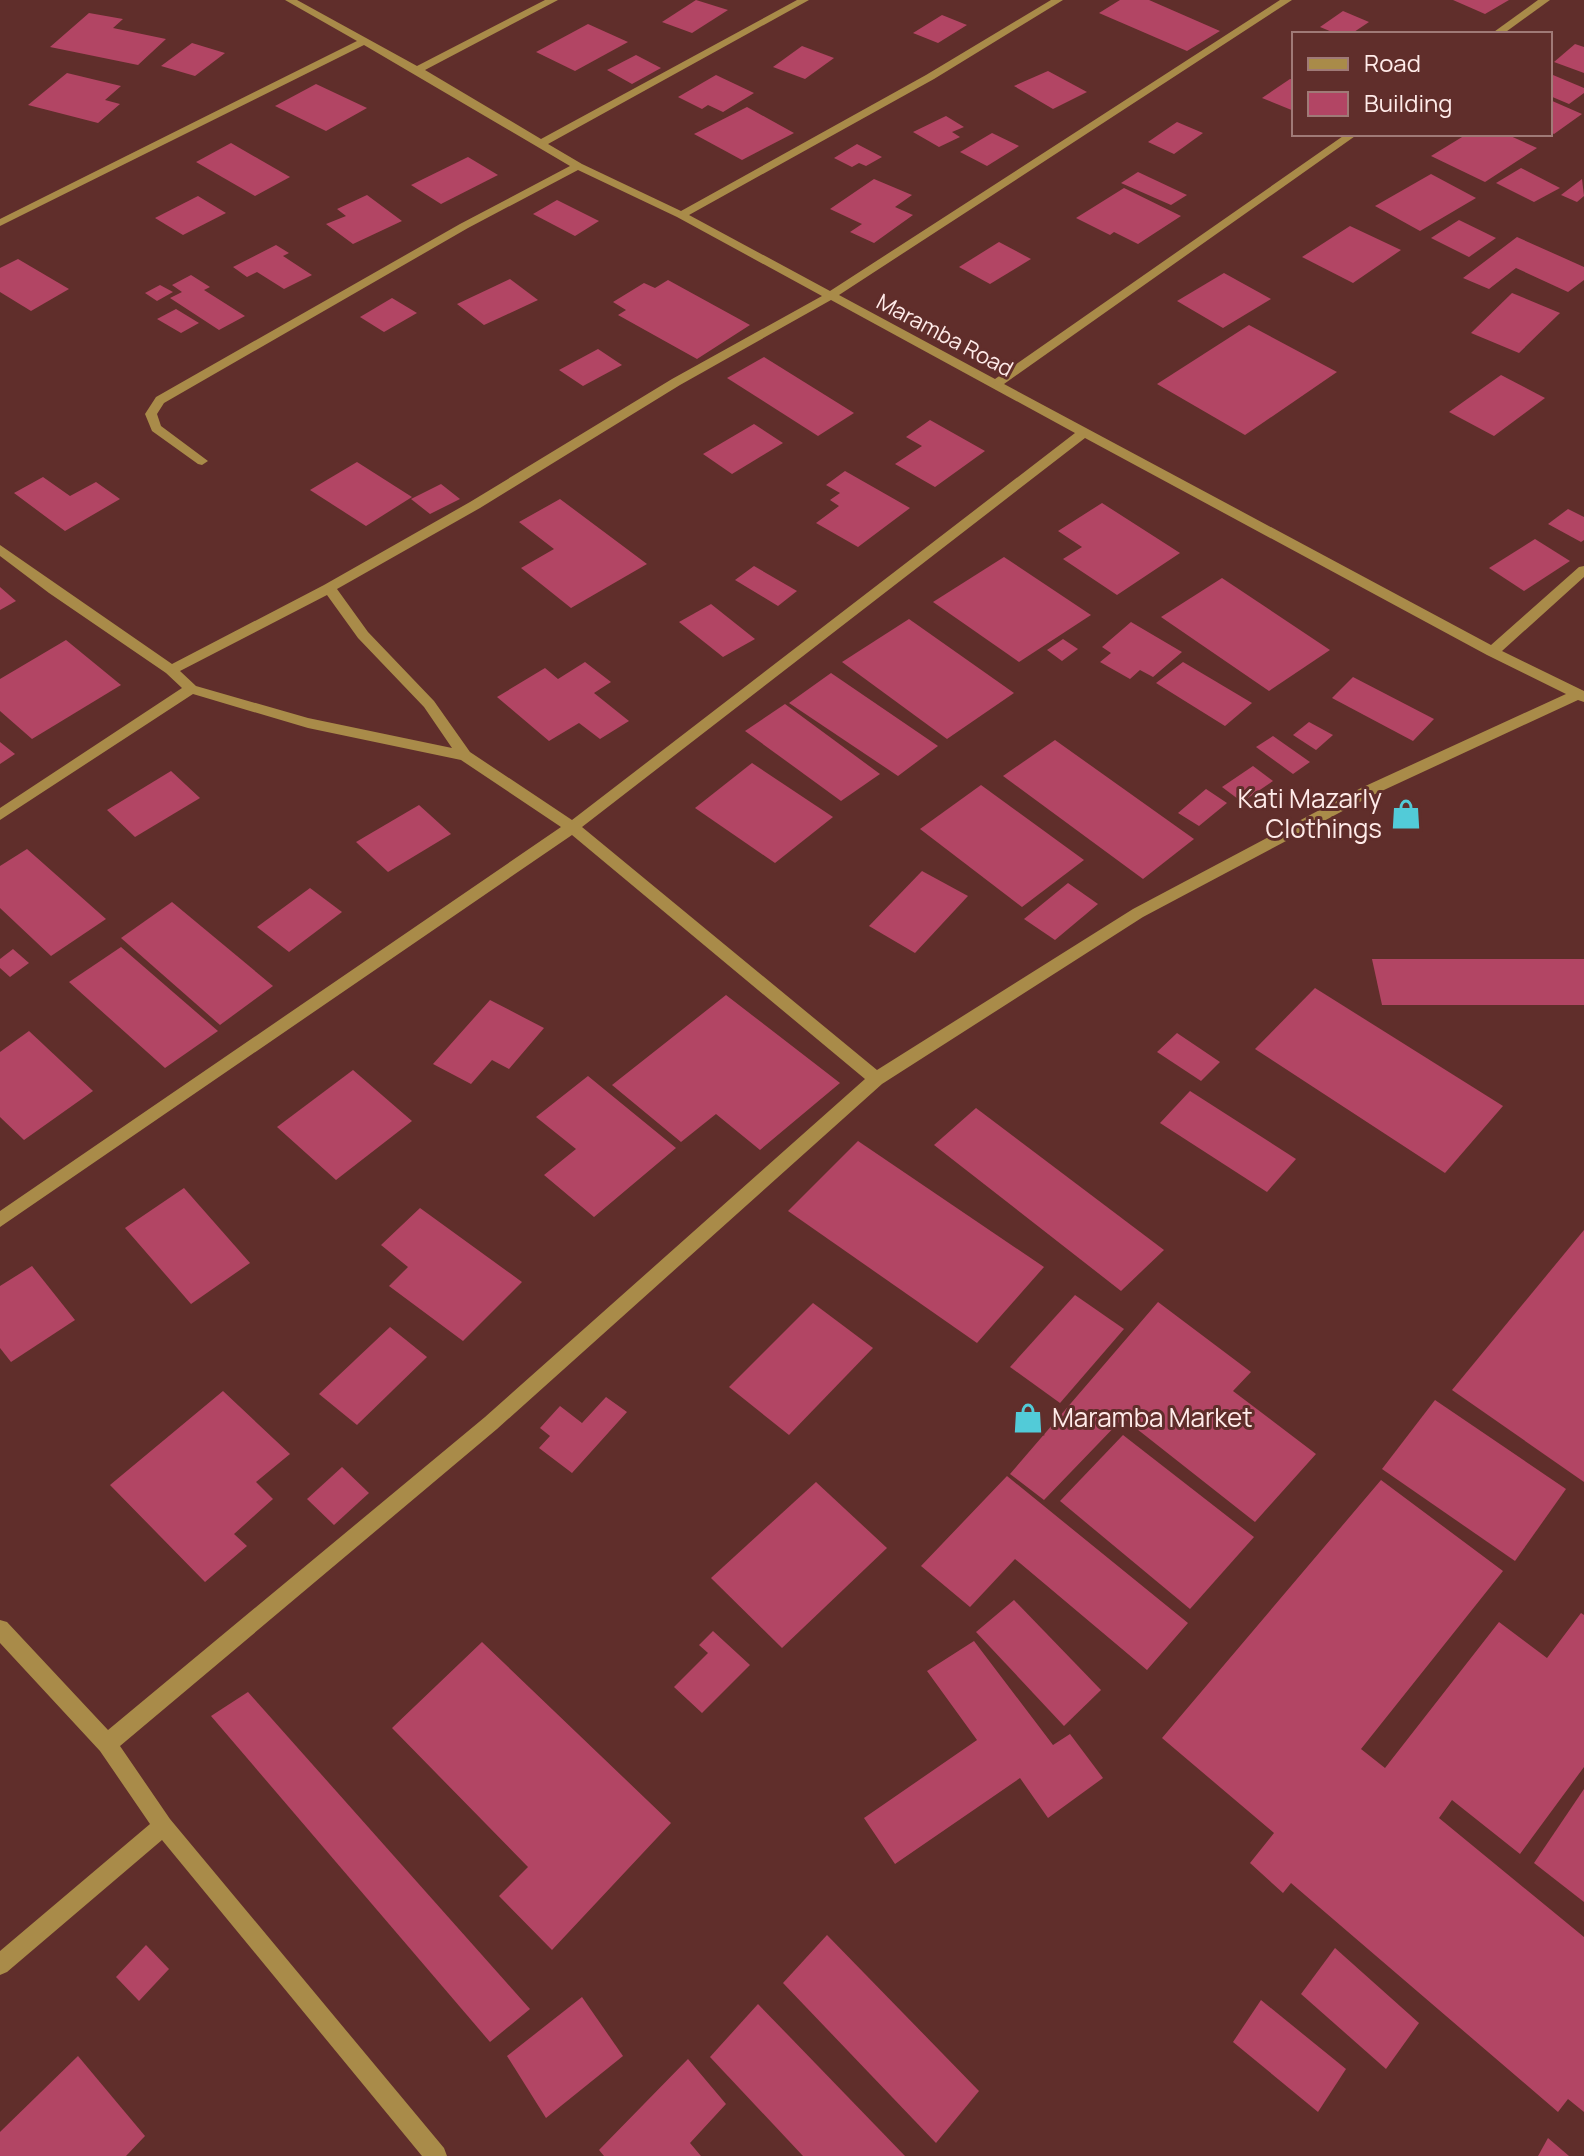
<svg xmlns="http://www.w3.org/2000/svg" width="1584" height="2156" viewBox="0 0 1584 2156" font-family="Manrope,sans-serif">
<style>
.building{fill:#b24564}
.lines{fill:none;stroke-linecap:round;stroke-linejoin:round}
.minor{fill:#a98b49;fill-rule:evenodd}
.labels{text-anchor:middle;stroke-width:6;stroke-linejoin:round;paint-order:stroke}
.far-street-label{font-size:22px;fill:#ffebe9;stroke:#602e2b}
.poi-label{font-size:26px;fill:#ffebe9;stroke:#602e2b;text-anchor:end}
</style>
<rect width="100%" height="100%" fill="#602e2b"/>
<!-- building -->
<g class="building">
<polygon points="696,0 728,10 692,33 662,22"/>
<polygon points="1120,0 1149,0 1220,31 1187,51 1099,13"/>
<polygon points="1453,0 1509,0 1485,14"/>
<polygon points="1343,11 1369,22 1351,34 1337,34 1320,27"/>
<polygon points="89,13 123,19 113,28 166,39 138,65 50,47"/>
<polygon points="942,15 967,25 938,43 913,33"/>
<polygon points="588,24 628,42 575,71 536,52"/>
<polygon points="192,43 225,53 195,76 161,66"/>
<polygon points="1575,44 1584,47 1584,73 1554,62"/>
<polygon points="802,46 834,58 805,79 773,67"/>
<polygon points="636,55 661,68 632,84 607,70"/>
<polygon points="1048,71 1087,92 1053,109 1014,86"/>
<polygon points="67,73 121,86 105,100 120,104 98,123 28,105"/>
<polygon points="716,75 754,93 723,112 708,105 702,109 678,97"/>
<polygon points="1553,75 1584,88 1584,93 1569,104 1550,96"/>
<polygon points="1290,79 1294,80 1294,111 1262,98"/>
<polygon points="316,84 367,108 326,131 275,106"/>
<polygon points="1550,100 1582,114 1554,134 1550,132"/>
<polygon points="747,107 794,133 742,160 694,134"/>
<polygon points="946,116 964,127 952,132 960,137 939,147 913,132"/>
<polygon points="1177,122 1203,133 1174,154 1148,142"/>
<polygon points="992,133 1019,146 987,166 960,152"/>
<polygon points="1467,134 1506,134 1537,148 1485,182 1431,156"/>
<polygon points="231,143 290,177 255,196 196,162"/>
<polygon points="857,144 882,157 866,166 859,163 852,167 834,158"/>
<polygon points="468,157 498,175 441,204 411,185"/>
<polygon points="1521,168 1560,188 1534,202 1496,183"/>
<polygon points="1138,172 1187,195 1171,205 1121,183"/>
<polygon points="1431,174 1476,198 1420,231 1375,206"/>
<polygon points="874,179 912,195 895,207 913,215 874,243 850,232 862,224 830,209"/>
<polygon points="1582,179 1584,196 1577,202 1561,195"/>
<polygon points="1124,188 1181,216 1138,244 1114,232 1110,235 1076,218"/>
<polygon points="367,195 402,221 353,244 326,224 346,216 337,209"/>
<polygon points="198,196 226,213 183,235 155,218"/>
<polygon points="557,200 599,221 575,236 533,214"/>
<polygon points="1459,220 1496,238 1469,257 1431,238"/>
<polygon points="1350,226 1401,250 1353,283 1302,257"/>
<polygon points="1517,237 1584,267 1584,280 1568,292 1516,268 1489,289 1463,278"/>
<polygon points="999,242 1031,259 990,284 959,267"/>
<polygon points="276,245 289,253 283,256 312,275 284,289 257,272 247,277 233,267"/>
<polygon points="18,259 69,289 31,311 0,292 0,268"/>
<polygon points="1224,273 1271,299 1223,328 1177,301"/>
<polygon points="191,275 210,287 204,290 245,316 219,330 170,298 182,292 172,285"/>
<polygon points="510,279 538,300 484,325 457,304"/>
<polygon points="668,280 750,325 697,359 618,315 626,310 613,302 644,283 655,288"/>
<polygon points="160,285 173,292 157,301 145,293"/>
<polygon points="1512,293 1560,313 1519,353 1471,333"/>
<polygon points="392,298 417,313 384,332 360,317"/>
<polygon points="176,309 199,323 181,333 157,319"/>
<polygon points="1249,325 1337,372 1245,435 1157,384"/>
<polygon points="598,349 622,365 583,386 559,370"/>
<polygon points="764,357 854,413 818,436 727,378"/>
<polygon points="1501,375 1545,398 1494,436 1449,412"/>
<polygon points="930,420 985,451 935,487 895,464 922,446 906,437"/>
<polygon points="754,424 783,443 732,474 703,454"/>
<polygon points="357,462 412,497 366,526 310,490"/>
<polygon points="845,471 910,508 858,547 816,523 839,506 830,500 840,493 826,485"/>
<polygon points="43,477 70,496 96,482 120,499 65,531 14,493"/>
<polygon points="441,484 460,499 430,514 411,499"/>
<polygon points="560,499 647,564 571,608 521,568 554,549 519,522"/>
<polygon points="1102,503 1180,553 1117,595 1063,559 1082,547 1058,531"/>
<polygon points="1568,509 1584,517 1584,540 1581,542 1548,524"/>
<polygon points="1535,539 1570,561 1524,591 1489,568"/>
<polygon points="1004,557 1091,615 1019,662 933,602"/>
<polygon points="754,566 797,591 778,606 735,580"/>
<polygon points="1222,578 1330,650 1269,691 1161,617"/>
<polygon points="0,587 16,601 0,610"/>
<polygon points="711,604 755,639 723,657 679,622"/>
<polygon points="909,619 1014,693 947,739 842,662"/>
<polygon points="1131,622 1182,652 1153,677 1140,670 1130,679 1100,662 1111,653 1102,647"/>
<polygon points="1063,639 1078,649 1062,661 1047,650"/>
<polygon points="66,640 121,685 32,739 0,711 0,679"/>
<polygon points="585,662 611,682 594,693 629,721 600,739 579,723 549,741 497,697 545,668 558,679"/>
<polygon points="1183,662 1252,703 1225,726 1156,683"/>
<polygon points="831,673 938,746 898,776 789,703"/>
<polygon points="1353,677 1434,719 1413,741 1332,698"/>
<polygon points="785,704 880,774 841,801 745,731"/>
<polygon points="1309,722 1333,735 1316,750 1293,735"/>
<polygon points="1273,736 1310,762 1293,774 1256,747"/>
<polygon points="1055,740 1194,839 1143,879 1003,776"/>
<polygon points="0,742 15,754 0,764"/>
<polygon points="752,763 833,817 775,863 695,808"/>
<polygon points="1253,766 1273,781 1242,802 1222,787"/>
<polygon points="171,771 200,798 135,837 107,810"/>
<polygon points="981,785 1084,860 1022,907 920,829"/>
<polygon points="1206,789 1227,803 1199,826 1178,813"/>
<polygon points="419,805 451,834 388,872 356,842"/>
<polygon points="27,849 106,919 51,956 0,908 0,866"/>
<polygon points="922,871 968,896 915,953 869,926"/>
<polygon points="1068,883 1098,904 1055,940 1024,919"/>
<polygon points="310,888 342,912 289,952 257,927"/>
<polygon points="172,902 273,986 220,1025 121,938"/>
<polygon points="121,947 218,1031 165,1068 69,982"/>
<polygon points="13,949 29,963 10,977 0,968 0,959"/>
<polygon points="1372,959 1584,959 1584,1005 1382,1005"/>
<polygon points="1315,988 1503,1106 1445,1173 1255,1049"/>
<polygon points="726,995 840,1083 760,1150 716,1114 681,1142 612,1085"/>
<polygon points="490,1000 544,1028 509,1069 492,1060 471,1084 433,1064"/>
<polygon points="29,1031 93,1091 24,1140 0,1117 0,1052"/>
<polygon points="1177,1033 1220,1062 1201,1081 1157,1052"/>
<polygon points="353,1070 412,1121 336,1180 277,1127"/>
<polygon points="588,1076 676,1148 594,1217 544,1175 576,1149 536,1117"/>
<polygon points="1190,1091 1296,1159 1267,1192 1160,1123"/>
<polygon points="976,1108 1164,1250 1121,1291 934,1145"/>
<polygon points="858,1141 1044,1267 977,1343 788,1211"/>
<polygon points="184,1188 250,1263 191,1304 125,1228"/>
<polygon points="420,1208 522,1282 463,1341 389,1286 408,1267 381,1245"/>
<polygon points="1584,1230 1584,1482 1452,1390"/>
<polygon points="32,1266 75,1320 11,1362 0,1348 0,1286"/>
<polygon points="1075,1295 1124,1329 1060,1403 1010,1367"/>
<polygon points="1158,1302 1251,1372 1233,1391 1316,1454 1255,1522 1123,1418 1044,1500 1010,1474"/>
<polygon points="813,1303 873,1348 789,1435 729,1387"/>
<polygon points="390,1327 427,1357 357,1425 319,1394"/>
<polygon points="223,1391 290,1454 256,1482 273,1499 234,1534 247,1546 205,1582 110,1485"/>
<polygon points="606,1397 627,1412 572,1473 539,1448 550,1436 540,1428 560,1406 582,1423"/>
<polygon points="1435,1400 1566,1489 1515,1561 1382,1469"/>
<polygon points="1123,1435 1254,1537 1190,1609 1060,1501"/>
<polygon points="342,1467 369,1493 334,1525 307,1499"/>
<polygon points="1007,1476 1188,1623 1147,1670 1015,1559 970,1607 921,1566"/>
<polygon points="1381,1480 1503,1571 1361,1749 1385,1768 1499,1622 1547,1658 1581,1613 1584,1615 1584,1767 1520,1854 1452,1800 1439,1818 1584,1937 1584,2112 1568,2099 1558,2112 1291,1883 1283,1893 1250,1863 1274,1833 1162,1738"/>
<polygon points="816,1482 887,1548 782,1648 711,1578"/>
<polygon points="1014,1600 1101,1690 1064,1726 976,1632"/>
<polygon points="713,1631 750,1665 702,1713 674,1687 708,1653 699,1645"/>
<polygon points="974,1641 1053,1745 1070,1734 1103,1778 1048,1818 1020,1778 895,1864 864,1818 977,1740 927,1671"/>
<polygon points="482,1642 671,1823 552,1950 499,1896 528,1867 392,1728"/>
<polygon points="248,1692 530,2009 490,2042 211,1716"/>
<polygon points="1584,1789 1584,1902 1534,1863"/>
<polygon points="827,1935 979,2091 936,2143 783,1983"/>
<polygon points="146,1945 169,1969 139,2001 116,1977"/>
<polygon points="1335,1948 1419,2023 1386,2069 1301,1994"/>
<polygon points="582,1997 623,2056 546,2118 507,2056"/>
<polygon points="1261,2000 1346,2069 1318,2112 1233,2042"/>
<polygon points="758,2004 905,2156 803,2156 710,2057"/>
<polygon points="78,2056 145,2136 126,2156 0,2156 0,2132"/>
<polygon points="688,2059 726,2104 690,2143 701,2156 604,2156 599,2150"/>
<polygon points="1548,2138 1569,2156 1538,2156"/>
</g>
<g class="lines">
<!-- minor -->
<g class="minor">
<path d="M285,0h12l120,66 128,-66h13l-133,70 116,69 256,-139h12l-261,144 34,20 99,47 245,-136 125,-75h12l-129,79 -245,136 141,76 450,-291h12l-453,295 156,84 351,-245h12l-354,250 487,261 88,-78 5,-1v11l-82,74 82,40v11l-6,-2 -207,96 -228,121 -261,167 -385,345 -377,317 50,73 274,329 3,8h-25l-260,-316 -155,132 -7,3v-24l150,-127 -50,-73 -100,-108v-23l7,2 101,108 377,-313 380,-338 -293,-244 -572,392v-16l561,-384 -100,-67 -153,-32 -115,-34 -193,126v-12l182,-120 -16,-15 -117,-80 -49,-37v-11l172,119 152,-79 146,-83 202,-123 150,-83 -145,-79 -99,-47 -110,58 -304,175 -7,11 4,12 47,35 -6,4 -4,-1 -46,-33 -7,-17 11,-17 304,-173 110,-58 -206,-121 -364,181v-7l357,-178zM831,300l244,133 -503,387 -102,-68 -36,-51 -66,-69 -31,-43 143,-81 200,-123zM1085,438l402,217 79,39 -205,94 -228,121 -256,161 -295,-243zM327,595l31,43 66,69 28,41 -144,-30 -112,-32 -16,-15z"/>
<polygon points="1538,0 1550,0 1503,34 1491,34"/>
</g>
</g>
<!-- icons -->
<defs>
<g id="shop-bare" transform="scale(2.4)"><path d="M-5-2.5h2.3a2.7 3.5 0 0 1 5.4 0H5L5.5 6h-11ZM-1.5-2.5h3a1.5 2.3 0 0 0-3 0Z" fill="#52cbd8" stroke="#602e2b" stroke-width="2.5" paint-order="stroke"/></g>
</defs>
<g fill-rule="evenodd">
<use href="#shop-bare" x="1406" y="814"/>
<use href="#shop-bare" x="1028" y="1418"/>
</g>
<g class="labels">
<!-- far-street labels -->
<g class="far-street-label">
<text transform="translate(945 335) rotate(28)" y="8">Maramba Road</text>
</g>
<!-- poi labels -->
<g class="poi-label">
<text x="1382" y="808">Kati Mazarly<tspan x="1382" dy="30">Clothings</tspan></text>
<text x="1052" y="1427" text-anchor="start">Maramba Market</text>
</g>
</g>
<!-- legend -->
<rect x="1292" y="32" width="260" height="104" fill="#602e2b" stroke="#a07a77" stroke-width="2"/>
<rect x="1308" y="58" width="40" height="12" fill="#a98b49" stroke="#a07a77" stroke-width="2"/>
<text x="1364" y="72" font-size="24" fill="#ffebe9">Road</text>
<rect x="1308" y="92" width="40" height="24" fill="#b24564" stroke="#a07a77" stroke-width="2"/>
<text x="1364" y="112" font-size="24" fill="#ffebe9">Building</text>
</svg>
